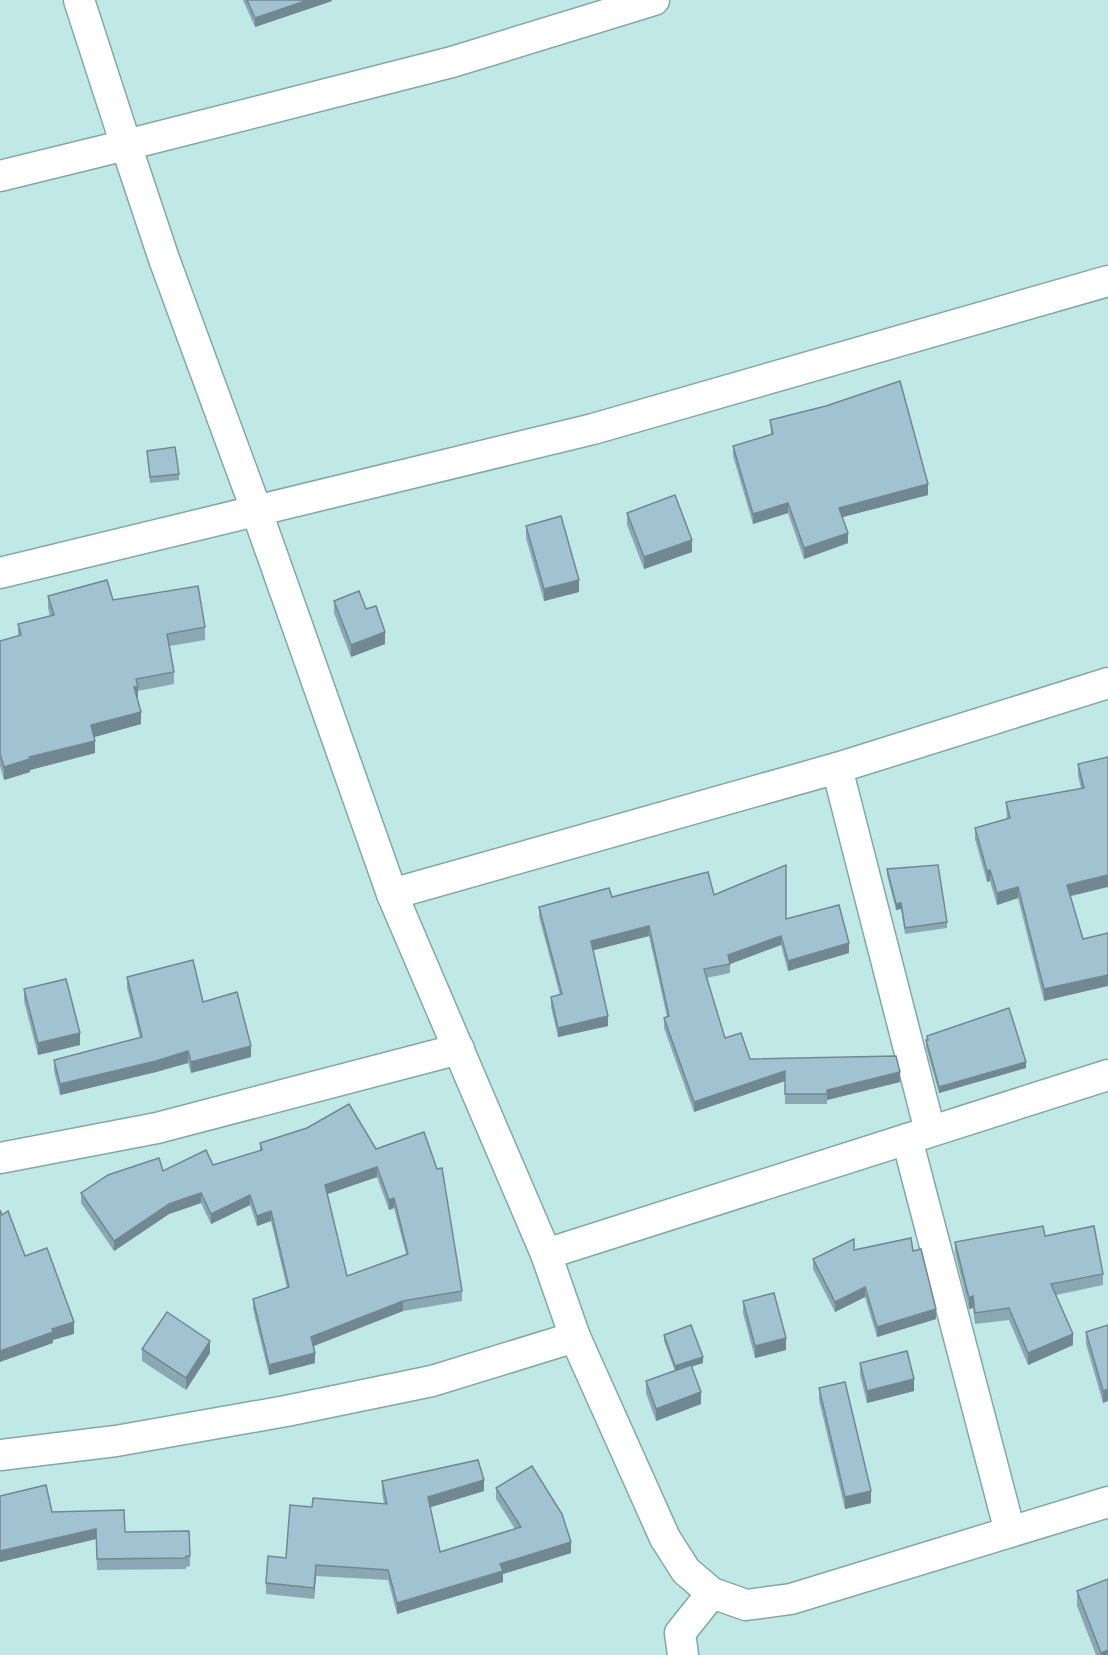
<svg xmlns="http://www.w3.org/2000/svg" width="1108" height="1655" viewBox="0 0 1108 1655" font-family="'PT Sans',sans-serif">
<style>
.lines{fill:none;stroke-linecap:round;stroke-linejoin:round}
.street-casing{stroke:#82a8a6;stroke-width:33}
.street{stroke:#fff;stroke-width:30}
.wall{fill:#8aa7b3;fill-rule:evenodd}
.shaded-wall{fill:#718892}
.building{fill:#a1c2d0;stroke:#718892;stroke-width:1.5;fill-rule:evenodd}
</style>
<rect width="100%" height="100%" fill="#c0e8e6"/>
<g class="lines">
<!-- street casing -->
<g class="street-casing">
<g id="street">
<polyline points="654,0 452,62 126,145 164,259 257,512 392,894 546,1254 575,1337 665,1538 686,1571 712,1593 746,1605 791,1599 1108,1502"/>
<polyline points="0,176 126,145 79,0"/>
<polyline points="0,573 593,429 1108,281"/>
<polyline points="837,768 930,1131"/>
<polyline points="392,894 837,768 1108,683"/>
<polyline points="907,1139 1010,1532"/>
<polyline points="0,1158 157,1128 459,1049"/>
<polyline points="546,1254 1108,1075"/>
<polyline points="0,1455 116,1441 286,1411 432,1381 575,1337"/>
<polyline points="683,1655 680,1633 712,1593"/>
</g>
</g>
<!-- street -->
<use href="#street" class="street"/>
</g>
<!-- wall -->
<g class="wall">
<polygon points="243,0 332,0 332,1 255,27"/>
<polygon points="770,420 928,495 842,517 848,543 804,559 788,513 753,524 733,456 733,446 771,434"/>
<polygon points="147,451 179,474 179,480 150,483"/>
<polygon points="627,513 692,552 644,569 627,525"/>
<polygon points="526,526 579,592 544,601 526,538"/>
<polygon points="48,596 113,600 205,627 205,640 170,646 174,672 174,684 138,691 137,699 141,724 94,737 95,753 30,770 30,772 4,780 0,766 0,641 18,636 18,624 50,616 48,608"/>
<polygon points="334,601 366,609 385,644 351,657 334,613"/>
<polygon points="1108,757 1070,896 1044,1001 1018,898 997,905 990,881 987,882 975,839 975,828 1007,819 1006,802 1081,788 1078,776 1078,764"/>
<polygon points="887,869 947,922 947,928 905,934 901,909 896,910 887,875"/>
<polygon points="714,895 786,919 849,953 788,971 781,945 730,964 730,973 706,978 725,1038 750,1059 900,1082 827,1100 827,1104 785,1104 785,1081 694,1112 664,1028 664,1018 667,1017 649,936 593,950 608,1026 558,1037 551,1007 551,997 560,995 539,917 539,907 612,897"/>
<polygon points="127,977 251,1057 191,1073 188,1063 156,1072 60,1095 54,1071 54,1060 140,1038 127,988"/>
<polygon points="24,989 80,1045 38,1055 24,1001"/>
<polygon points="927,1036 1026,1068 939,1093 926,1047"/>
<path d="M349,1104l113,187v10l-59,10 -89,35 1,17 -46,12 -16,-66v-10l34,-11 -16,-67 -14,5 -7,-21 -39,19 -10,-21 -32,11 -55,37 -33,-48v-10l82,-22 50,-6 47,-14v-8l47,-15zM377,1177l12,33 5,-2 12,46 -59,22 -20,-82z"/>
<polygon points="1045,1236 1103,1274 1103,1285 1056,1295 1073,1345 1028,1365 1009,1320 975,1324 973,1308 969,1309 955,1253 955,1242"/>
<polygon points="854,1250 913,1251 936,1319 877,1337 865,1297 835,1312 813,1269 813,1259"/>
<polygon points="743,1301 786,1350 755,1358 743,1313"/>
<polygon points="1108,1325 1103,1403 1086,1344 1086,1332"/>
<polygon points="664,1335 703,1363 692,1366 701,1404 656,1421 646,1393 646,1381 675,1371 664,1341"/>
<polygon points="142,1349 210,1353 186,1390 142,1361"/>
<polygon points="860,1363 914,1391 867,1403 860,1375"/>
<polygon points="819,1388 871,1503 845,1509 819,1400"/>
<polygon points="382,1481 484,1491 430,1507 440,1552 515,1529 496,1499 496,1488 571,1553 503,1574 503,1582 397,1614 388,1580 316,1576 314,1599 266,1594 266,1583 286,1558 312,1507 384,1504 382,1492"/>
<polygon points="0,1496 52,1512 125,1532 190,1556 190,1566 186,1567 186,1569 97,1570 96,1539 0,1562"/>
<polygon points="1077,1591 1108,1655 1096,1655 1077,1606"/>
</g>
<!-- shaded-wall -->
<g class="shaded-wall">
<polygon points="308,0 332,0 332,1 255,27 255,18"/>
<polygon points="928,484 928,495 839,518 839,508"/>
<polygon points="788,503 788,513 753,524 753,514"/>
<polygon points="848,533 848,543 804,559 804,548"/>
<polygon points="692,540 692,552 644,569 644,557"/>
<polygon points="579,580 579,592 544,601 544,589"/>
<polygon points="385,632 385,644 351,657 351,645"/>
<polygon points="138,686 138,699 134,700 134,687"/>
<polygon points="141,712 141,724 91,738 91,725"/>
<polygon points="95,741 95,753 30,770 30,772 4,780 4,767 29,757"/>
<polygon points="990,870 990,881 987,882 987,871"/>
<polygon points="1108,875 1108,887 1067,897 1067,885"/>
<polygon points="1018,887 1018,898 997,905 997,893"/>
<polygon points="901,903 901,909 896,910 896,904"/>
<polygon points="649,926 649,936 591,951 591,941"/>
<polygon points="781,936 781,945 730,964 728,955"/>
<polygon points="849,943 849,953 788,971 788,961"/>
<polygon points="1108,975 1108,986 1044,1001 1044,989"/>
<polygon points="608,1016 608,1026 558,1037 558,1028"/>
<polygon points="80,1033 80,1045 38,1055 38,1043"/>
<polygon points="251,1046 251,1057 191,1073 191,1062"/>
<polygon points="188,1051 188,1063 156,1072 60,1095 60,1084"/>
<polygon points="1026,1062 1026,1068 939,1093 939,1087"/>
<polygon points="785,1071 785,1081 694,1112 694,1102"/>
<polygon points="900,1072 900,1082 827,1100 827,1090"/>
<polygon points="377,1167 377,1177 325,1195 325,1185"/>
<polygon points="201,1193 201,1203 169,1214 114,1251 114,1241 169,1204"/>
<polygon points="250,1195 250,1205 211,1224 211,1214"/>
<polygon points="394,1198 394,1208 389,1210 389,1200"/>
<polygon points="271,1211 271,1221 257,1226 257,1216"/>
<polygon points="865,1287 865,1297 835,1312 835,1302"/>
<polygon points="973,1296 973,1308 969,1309 969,1298"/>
<polygon points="403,1301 403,1311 311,1347 311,1337"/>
<polygon points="936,1309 936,1319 877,1337 877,1327"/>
<polygon points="74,1322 74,1334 53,1340 53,1343 0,1362 0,1351 52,1329"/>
<polygon points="1073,1334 1073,1345 1028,1365 1028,1353"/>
<polygon points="786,1338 786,1350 755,1358 755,1346"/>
<polygon points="210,1341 210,1353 186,1390 186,1378"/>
<polygon points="315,1353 315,1363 269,1375 269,1365"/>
<polygon points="703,1357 703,1363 675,1372 675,1366"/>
<polygon points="914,1379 914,1391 867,1403 867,1391"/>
<polygon points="1108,1389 1108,1401 1103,1403 1103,1391"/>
<polygon points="701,1392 701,1404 656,1421 656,1409"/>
<polygon points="484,1480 484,1491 428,1508 428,1497"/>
<polygon points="871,1491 871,1503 845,1509 845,1497"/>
<polygon points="96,1529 96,1539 0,1562 0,1551"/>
<polygon points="571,1542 571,1553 503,1574 503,1582 397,1614 397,1603 500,1564"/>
<polygon points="316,1565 316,1576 314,1599 314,1588"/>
<polygon points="1108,1650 1108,1655 1101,1655 1101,1653"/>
</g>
<!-- building -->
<g class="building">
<polygon points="247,0 308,0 255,18"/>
<polygon points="900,381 928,484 839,508 848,533 804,548 788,503 753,514 733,446 773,434 770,420 826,406"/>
<polygon points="175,447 179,474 150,477 147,451"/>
<polygon points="675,495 692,540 644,557 627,513"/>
<polygon points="561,516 579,580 544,589 526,526"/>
<polygon points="107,580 113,600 198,586 205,627 167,634 174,672 136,679 138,686 134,687 141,712 91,725 95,741 29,757 30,759 4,767 0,754 0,641 21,635 18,624 54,615 48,596"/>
<polygon points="359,591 366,609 376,606 385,632 351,645 334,601"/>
<polygon points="1108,757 1108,875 1067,885 1083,939 1108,933 1108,975 1044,989 1018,887 997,893 990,870 987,871 975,828 1010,818 1006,802 1084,788 1078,764"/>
<polygon points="786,865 786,919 839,905 849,943 788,961 781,936 728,955 730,964 704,969 725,1038 741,1033 750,1059 896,1056 900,1072 827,1090 827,1094 785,1094 785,1071 694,1102 664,1018 669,1016 649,926 591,941 608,1016 558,1028 551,997 562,994 539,907 609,888 612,897 708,872 714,895"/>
<polygon points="938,865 947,922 905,928 901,903 896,904 887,869"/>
<polygon points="193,960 203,1002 237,992 251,1046 191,1062 188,1051 156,1061 60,1084 54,1060 142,1037 127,977"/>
<polygon points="66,979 80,1033 38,1043 24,989"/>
<polygon points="1009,1008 1026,1062 939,1087 926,1040 928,1040 927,1036"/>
<path d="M349,1104l27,45 48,-17 13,37 5,-1 20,123 -59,10 -92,36 4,16 -46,12 -16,-66 36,-12 -18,-76 -14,5 -7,-21 -39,19 -10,-21 -32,11 -55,37 -33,-48 27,-18 51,-17 4,13 43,-21 7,15 49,-15 -2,-7 47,-15zM377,1167l12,33 5,-2 14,56 -61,22 -22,-91z"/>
<polygon points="0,1210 2,1215 8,1211 25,1256 47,1248 74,1322 52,1329 53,1332 0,1351"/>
<polygon points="1043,1226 1045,1236 1094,1226 1103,1274 1051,1284 1073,1334 1028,1353 1009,1308 975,1313 973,1296 969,1298 955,1242"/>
<polygon points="911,1238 913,1251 921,1249 936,1309 877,1327 865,1287 835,1302 813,1259 854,1239 854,1250"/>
<polygon points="774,1293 786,1338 755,1346 743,1301"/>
<polygon points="167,1312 210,1341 186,1378 142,1349"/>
<polygon points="691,1325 703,1357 675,1366 664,1335"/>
<polygon points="1108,1325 1108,1389 1103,1391 1086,1332"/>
<polygon points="907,1351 914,1379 867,1391 860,1363"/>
<polygon points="691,1365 701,1392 656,1409 646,1381"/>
<polygon points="845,1382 871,1491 845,1497 819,1388"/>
<polygon points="478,1460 484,1480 428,1497 440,1552 521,1527 496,1488 532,1466 562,1514 571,1542 500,1564 503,1571 397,1603 388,1570 316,1565 314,1588 266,1583 268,1556 286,1558 290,1505 312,1507 313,1498 387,1504 382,1481"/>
<polygon points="46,1485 52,1512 124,1510 125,1532 189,1531 190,1556 186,1556 186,1558 97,1559 96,1529 0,1551 0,1496"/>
<polygon points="1108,1579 1108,1650 1101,1653 1077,1591"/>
</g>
</svg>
